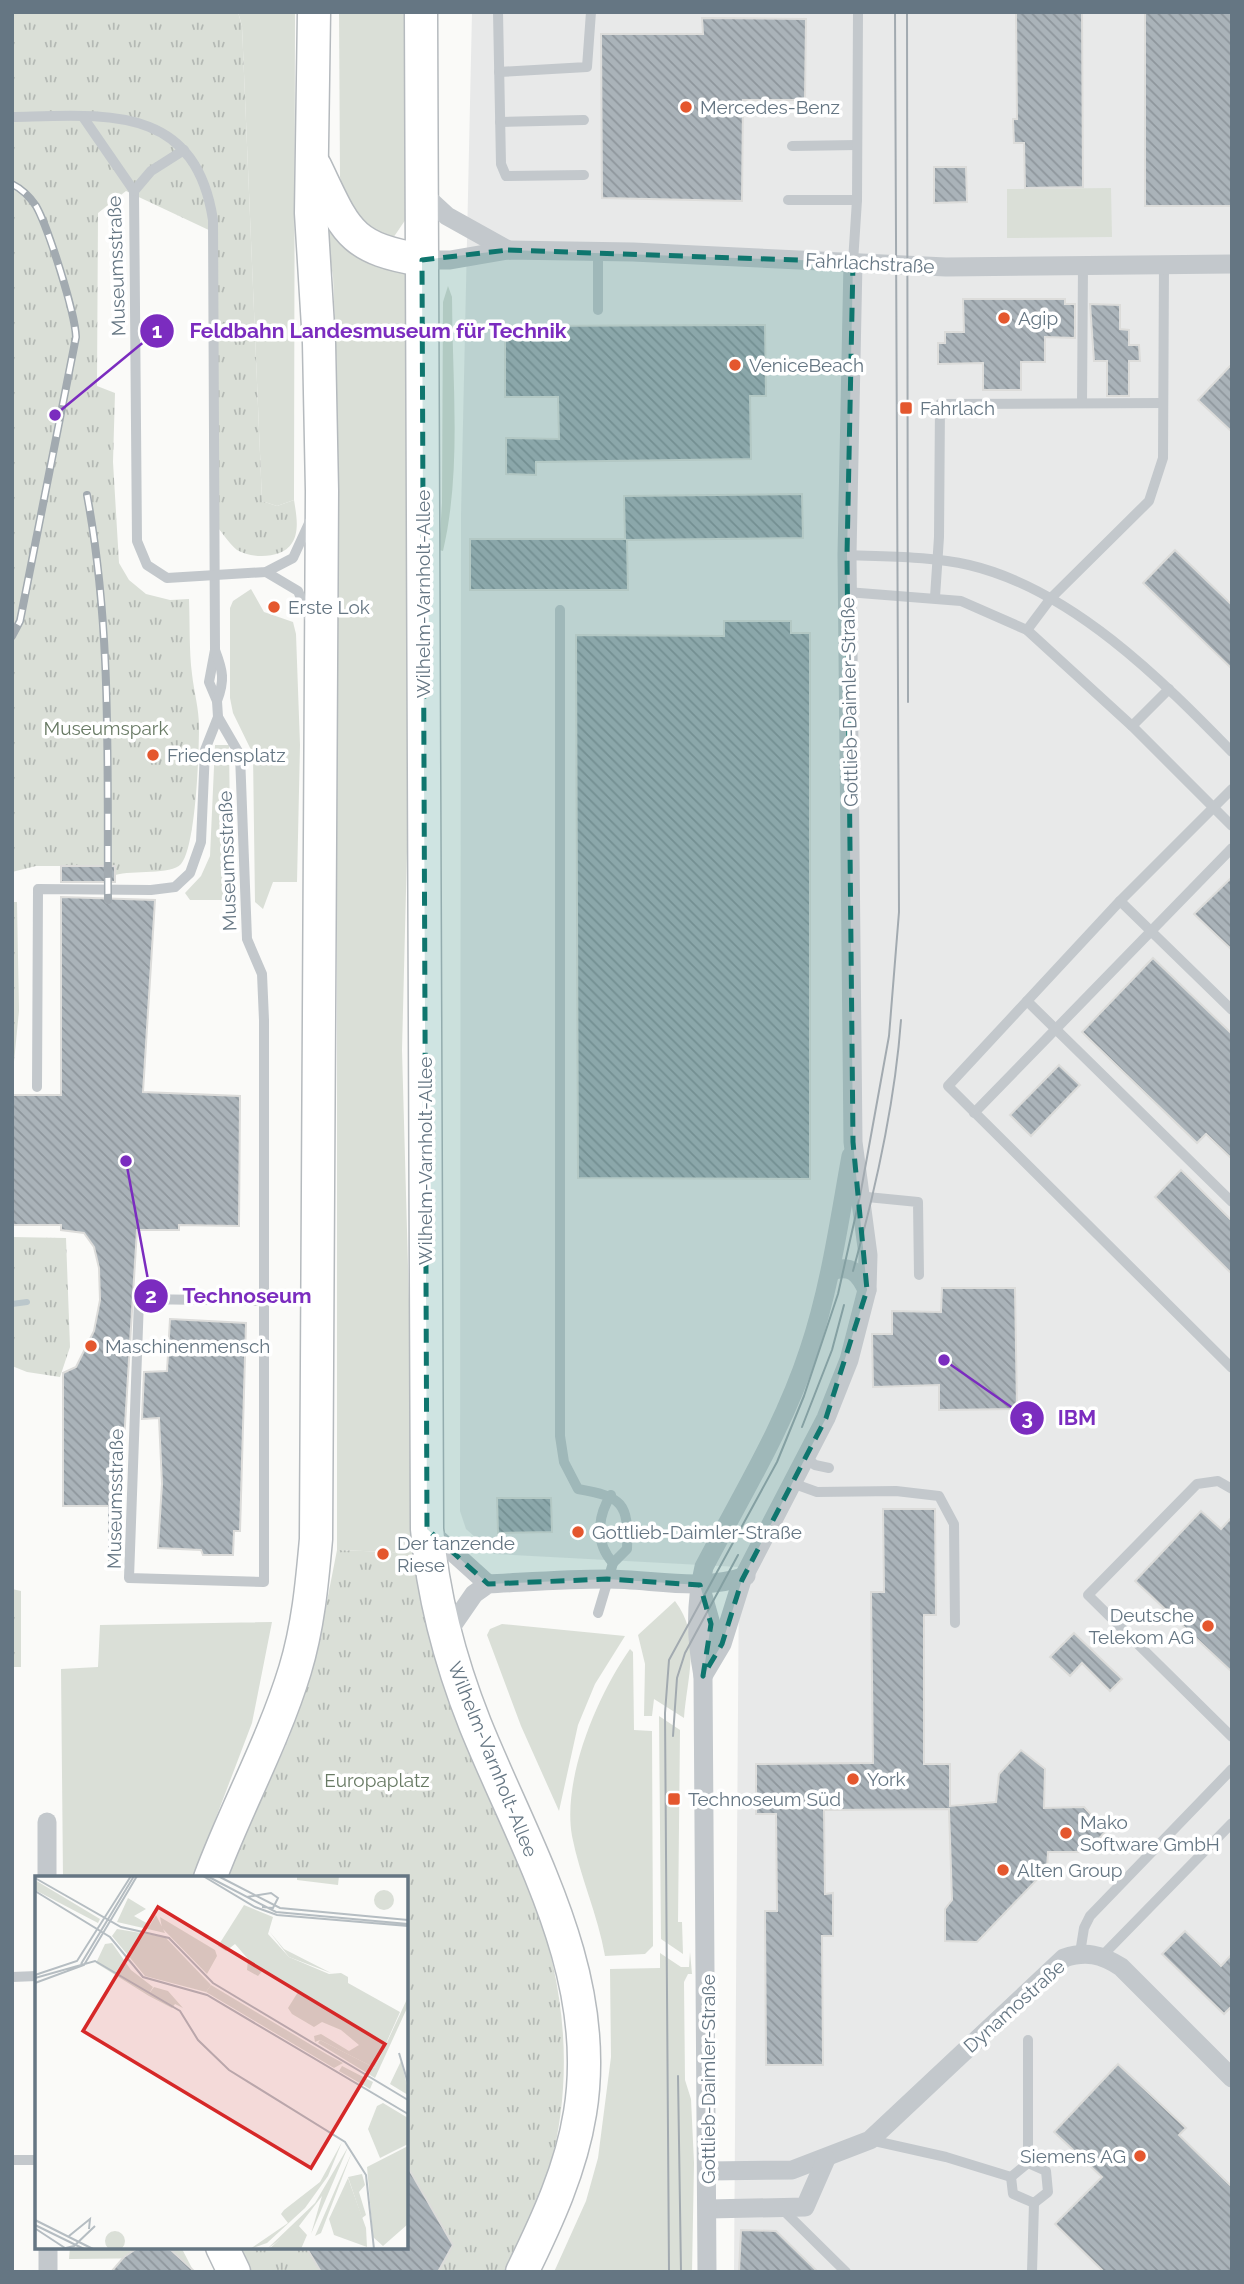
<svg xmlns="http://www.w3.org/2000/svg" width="1244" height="2284" viewBox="0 0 1244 2284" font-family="Raleway,sans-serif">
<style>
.built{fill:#e8e9e9}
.grass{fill:#dadfd7}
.park{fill:url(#park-tufts)}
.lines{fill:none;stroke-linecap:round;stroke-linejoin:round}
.stream{stroke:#bbc7cb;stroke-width:6}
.building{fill:url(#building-back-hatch);stroke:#dcdcda;stroke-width:2}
.primary-casing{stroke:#b5babe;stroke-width:35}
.lane{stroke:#c3c8cc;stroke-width:10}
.street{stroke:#c3c8cc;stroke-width:19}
.primary{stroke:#fff;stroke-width:32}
.tram{stroke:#a2aab0;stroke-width:2}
.rail-casing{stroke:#a2aab0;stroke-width:8}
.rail{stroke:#fff;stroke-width:5;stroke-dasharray:16;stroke-linecap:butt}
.marked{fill:#0f766e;fill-opacity:0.2;stroke:#0f766e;stroke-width:5;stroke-dasharray:14 9;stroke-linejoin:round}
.poi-dot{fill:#e4572e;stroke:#fff;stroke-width:2.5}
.labels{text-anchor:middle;stroke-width:7;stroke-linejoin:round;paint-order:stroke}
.poi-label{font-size:19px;fill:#657683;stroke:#fff;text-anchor:start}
.street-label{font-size:19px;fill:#657683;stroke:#fff}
.park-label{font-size:19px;fill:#687a64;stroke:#fff}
.inset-road{fill:none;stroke:#b5bdc2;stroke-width:2}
.view{fill:#d62828;fill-opacity:0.15;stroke:#d62828;stroke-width:3.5}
.inset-edge{fill:none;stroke:#657683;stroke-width:3.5}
.leader{fill:none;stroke:#7b2cbf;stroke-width:2.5}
.callout-dot{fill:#7b2cbf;stroke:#fff;stroke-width:2.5}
.mark-label{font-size:21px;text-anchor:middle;font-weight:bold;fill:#fff}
.callout-label{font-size:21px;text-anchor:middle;font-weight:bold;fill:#7b2cbf;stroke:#fff;stroke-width:7;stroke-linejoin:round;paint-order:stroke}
</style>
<defs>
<pattern id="park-tufts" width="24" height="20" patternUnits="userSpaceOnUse" patternTransform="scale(1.75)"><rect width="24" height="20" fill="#dadfd7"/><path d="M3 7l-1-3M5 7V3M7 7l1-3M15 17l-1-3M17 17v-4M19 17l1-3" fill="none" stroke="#b4b9b4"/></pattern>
<pattern id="building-back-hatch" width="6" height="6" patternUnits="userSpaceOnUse" patternTransform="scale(1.75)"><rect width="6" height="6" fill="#aab3b9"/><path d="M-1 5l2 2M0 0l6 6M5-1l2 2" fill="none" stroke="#8e969c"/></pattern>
</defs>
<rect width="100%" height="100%" fill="#fafaf8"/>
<!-- built -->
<polygon class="built" points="472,12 1232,12 1232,2272 734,2272 739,1567 494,1554 466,1529 460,1511 461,515"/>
<!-- grass -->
<g class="grass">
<polygon points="238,12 295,12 294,500 277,506 262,501 242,26"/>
<polygon points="339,12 407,12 406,219 393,238 371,233 344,195 340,177"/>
<polygon points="1111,188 1112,237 1007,238 1007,189"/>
<path d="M327,225c26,28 39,41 78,46l4,501 -7,278 14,503 -79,-3v-1173l-4,-101 -8,-44z"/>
<path d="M448,286l4,11c0,83 10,172 -9,254l-4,-1 3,-47 1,-201z"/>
<polygon points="251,589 264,612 293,622 296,634 300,745 297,882 273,882 263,909 255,902 253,754 233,713 230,698 230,608 233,601"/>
<polygon points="215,745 229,745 231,896 224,900 190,900 185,893 201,876 210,856"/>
<path d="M675,1601c27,35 12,77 9,117l-30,-19 -2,17h-8l1,-52 -7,-29z"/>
<polygon points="272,1622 252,1723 193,1878 63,1878 61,1669 98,1667 100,1625"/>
<polygon points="502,1624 625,1636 595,1684 578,1725 559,1811 521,1726 487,1635 490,1629"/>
<path d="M630,1649l3,3 1,78 18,1 1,215 -8,8 -40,2c-7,-41 -25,-79 -33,-120 -10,-57 25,-140 58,-187z"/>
<polygon points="659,1716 680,1730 678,1922 682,1922 683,1954 661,1939"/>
<polygon points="690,1952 692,1974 688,1974 684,1982 685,2080 691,2099 694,2163 692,2272 554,2272 586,2201 598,2158 611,2057 610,1969 660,1968 660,1953 681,1967 689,1967"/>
<polygon points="70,2247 181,2247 194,2272 165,2258 69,2259"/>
</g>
<!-- park -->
<g class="park">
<path d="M12,12h226l4,14 20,475 15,5 17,-6c2,13 6,31 -2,43 -10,16 -40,16 -55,7 -8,-6 -17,-21 -25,-29l1,-289 -87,-41 -28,22 -1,173 18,7 -2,69 6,101 10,17 17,14 24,6 19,-1c1,25 0,51 3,75 2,18 7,35 7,53 0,25 -3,120 -18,137 -10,11 -48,6 -66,11v-9h-79l-24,6z"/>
<polygon points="12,902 17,902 19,1011 12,1082"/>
<polygon points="12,1237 66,1238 70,1347 60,1377 27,1372 12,1366"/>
<path d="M337,1550l79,3c9,57 21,111 40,165 21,58 52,112 74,170 50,134 46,256 -21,384h-259l-11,-23 167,-2v-369h-180l63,-140 28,-86z"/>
<polygon points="12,1589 21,1591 21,1667 12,1667"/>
</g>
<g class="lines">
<!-- stream -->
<polyline class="stream" points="12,1304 27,1302"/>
</g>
<!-- building -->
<g class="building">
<polygon points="1016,12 1082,12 1083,187 1025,188 1024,143 1014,143 1013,119 1017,119"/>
<rect x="1145" y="12" width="87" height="194"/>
<polygon points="702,18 806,19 805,100 743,100 742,201 602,198 601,34 703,34"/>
<polygon points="934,167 966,167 967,202 934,203"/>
<polygon points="963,299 1065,299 1065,304 1075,304 1075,338 1045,337 1045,362 1021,362 1021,390 983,390 983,363 938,364 938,343 945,343 945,332 964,332"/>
<polygon points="1090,304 1120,305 1120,329 1129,330 1129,345 1139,345 1140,361 1129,361 1129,396 1107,396 1107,361 1094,361"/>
<polygon points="765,325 766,396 750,396 751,459 536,462 536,475 506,474 506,438 559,439 558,397 505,397 505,326"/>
<polygon points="1232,364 1232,432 1198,400"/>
<polygon points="802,494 803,538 627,540 628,590 470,590 470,539 625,539 624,496"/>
<polygon points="1175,550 1232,605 1232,669 1143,583"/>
<polygon points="724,621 791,621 791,633 810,633 810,1179 578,1178 576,635 724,636"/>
<rect x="61" y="866" width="54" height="16"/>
<polygon points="1232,877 1232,950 1194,914"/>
<polygon points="61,897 155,900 143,1092 240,1096 239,1226 179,1225 179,1230 137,1230 120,1506 63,1506 63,1373 76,1367 94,1331 100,1300 99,1268 94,1247 84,1233 61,1230 61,1225 12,1225 12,1095 61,1095"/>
<polygon points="1153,958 1232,1034 1232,1159 1206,1134 1197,1143 1082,1032"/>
<polygon points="1059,1065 1080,1085 1031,1136 1010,1115"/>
<polygon points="1181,1170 1232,1221 1232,1274 1155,1197"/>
<polygon points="942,1288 1015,1288 1017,1409 939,1410 939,1385 873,1387 872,1334 892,1334 892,1311 941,1312"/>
<polygon points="170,1319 246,1323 240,1531 234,1531 233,1555 203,1555 201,1550 158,1548 162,1484 159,1418 142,1419 144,1372 167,1371"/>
<polygon points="497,1498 551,1498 552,1532 498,1533"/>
<polygon points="883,1509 935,1509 936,1615 924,1615 924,1764 950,1764 950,1806 996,1802 999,1774 1021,1750 1045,1769 1044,1808 1084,1807 1106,1831 1087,1852 1048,1852 1047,1869 977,1942 945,1941 945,1909 952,1900 949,1809 824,1810 825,1894 833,1893 833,1936 822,1936 823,2065 766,2065 765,1911 777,1911 776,1814 756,1814 756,1764 873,1763 871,1592 884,1592"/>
<polygon points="1201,1511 1221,1529 1232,1517 1232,1672 1135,1581"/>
<polygon points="1074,1633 1122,1679 1110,1691 1082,1663 1070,1676 1050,1657"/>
<polygon points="1185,1931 1221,1966 1232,1954 1232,2006 1224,2014 1162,1954"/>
<polygon points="1118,2064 1186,2128 1179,2135 1232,2187 1232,2272 1104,2272 1055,2224 1102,2177 1054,2132"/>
<polygon points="406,2164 453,2245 438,2272 321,2272 306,2247 406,2247"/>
<polygon points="741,2230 776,2231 818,2272 739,2272"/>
<polygon points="139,2247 171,2250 195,2272 111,2272 124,2257"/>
</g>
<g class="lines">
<!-- primary casing -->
<g class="primary-casing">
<g id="primary">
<path d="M421,12l6,1517c6,67 23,132 48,195 50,124 128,249 105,389 -9,56 -33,108 -58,159"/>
<path d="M315,166c31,64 33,82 107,94"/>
<path d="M210,1878c26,-70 63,-136 85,-208 13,-43 17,-86 21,-131l6,-1048 -3,-148 -8,-130 3,-201"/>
<polyline points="222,2247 234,2272"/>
</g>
</g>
<!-- lane -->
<g class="lane">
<polyline points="498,12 501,164 506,176 584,175"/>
<polyline points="499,72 587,67 591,12"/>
<path d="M12,117c93,-2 183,-14 201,103l2,430 -6,32 8,19 1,16 -13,33 -4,92 -11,31 -15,14 -24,3 -113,-1 -1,198"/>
<polyline points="83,117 134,191 137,541 147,565 167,578 266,572 293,558 310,521"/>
<polyline points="500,122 584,120"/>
<polyline points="792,146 857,145"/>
<polyline points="134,191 151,171 184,150"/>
<polyline points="788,200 857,200"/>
<polyline points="853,262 857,200 858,12"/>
<polyline points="598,310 598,251"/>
<polyline points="1082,403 1083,265"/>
<path d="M847,555c42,2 82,1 122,10 102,24 192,114 263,187"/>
<polyline points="266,572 298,591 309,617"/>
<polyline points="847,592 961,601 1027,630 1132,726 1232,826"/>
<polyline points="935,597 939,537 940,404 1163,403"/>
<path d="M560,610v826l4,26 14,27c44,8 51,13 49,60l-14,14 -15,50"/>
<polyline points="1027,630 1051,598 1149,501 1163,458 1164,264"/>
<path d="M215,650c8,21 10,30 2,51"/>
<polyline points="218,717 240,755 247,939 262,974 264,1020 264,1582 129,1578 139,1299 264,1301"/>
<polyline points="1132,726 1169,689"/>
<polyline points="1232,789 1120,901 948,1086 1232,1368"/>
<polyline points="1120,901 1232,1010"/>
<polyline points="1027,1001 1232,1202"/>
<polyline points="974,1113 1232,848"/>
<polyline points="857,1196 918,1202 919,1275"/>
<polyline points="805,1457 815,1465 829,1468"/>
<polyline points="792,1483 817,1492 896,1491 939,1496 954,1524 955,1623"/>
<polyline points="1232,1489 1218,1481 1197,1484 1088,1595 1232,1737"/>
<path d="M611,1495c-14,22 -16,48 2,68"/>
<polyline points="1080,1953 1084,1928 1090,1916 1232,1769"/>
<polyline points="1103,1955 1232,1823"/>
<polyline points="12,1977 37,1976"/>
<polyline points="870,2140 946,2157 1011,2177"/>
<polyline points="12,2160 37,2160"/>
<polyline points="1028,2163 1028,2040"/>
<polygon points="1028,2163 1046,2171 1048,2192 1034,2203 1013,2194 1011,2177"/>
<polyline points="781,2208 846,2272"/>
<polyline points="1032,2272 1034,2203"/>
</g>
<!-- street -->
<g class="street">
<polyline points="422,193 447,216 508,250"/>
<polyline points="422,260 450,260 508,250 633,252 946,267 1232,264"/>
<path d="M831,1271c20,-7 28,2 36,19"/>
<polyline points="427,1529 488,1584"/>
<polyline points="702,1592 711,1624 708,1658"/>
<path d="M445,1636l29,-42 14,-10c40,-2 79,-5 119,-5 46,0 94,13 139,-3"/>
<polyline points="703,1676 722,1644 742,1580 826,1418 849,1360 867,1290 868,1255 853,1142 847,555 853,262"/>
<polyline points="47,1822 47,1878"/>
<path d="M709,2171l83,-1 78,-30 194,-182c22,-7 37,-4 57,9l111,111"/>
<polyline points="709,2209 805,2207 826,2159"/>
<polyline points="48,2247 48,2272"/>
<path d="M707,2272l-4,-596c-7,-38 -8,-71 1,-109 37,-71 80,-140 105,-217 21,-63 30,-128 42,-194"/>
</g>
<!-- primary -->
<use href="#primary" class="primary"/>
<!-- tram -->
<g class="tram">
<polyline points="907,12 908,702"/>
<path d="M853,1271c22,-79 42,-169 48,-251"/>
<polyline points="802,1427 832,1350 844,1305"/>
<polyline points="673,1736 677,1678 685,1653 738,1555"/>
<polyline points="678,2076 681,2272"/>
<polyline points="669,2272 665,1713 669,1660 777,1462 804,1396 838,1294 860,1196 889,1036 899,912 895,12"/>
</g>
<!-- rail casing -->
<g class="rail-casing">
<g id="rail">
<path d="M12,184c10,5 18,13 24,22 12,21 39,106 40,131l-56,284 -8,15"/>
<path d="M87,495c25,134 20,270 21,405"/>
<polyline points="112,1559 112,1506"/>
</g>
</g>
<!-- rail -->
<use href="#rail" class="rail"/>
</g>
<!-- marked area -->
<path class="marked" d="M508,250l345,12 -6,293 6,587 14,148 -41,128 -84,162 -20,64 -19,32 8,-52 -11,-39 -93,-6 -119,5 -61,-55 -5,-1269z"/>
<!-- markers -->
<g class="poi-dot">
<circle cx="686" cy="107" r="7"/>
<circle cx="1004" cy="318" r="7"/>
<circle cx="735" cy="365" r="7"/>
<rect x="899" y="401" width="14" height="14" rx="3.5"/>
<circle cx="274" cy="607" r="7"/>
<circle cx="153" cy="755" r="7"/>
<circle cx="91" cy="1346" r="7"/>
<circle cx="578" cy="1532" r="7"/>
<circle cx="383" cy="1554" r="7"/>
<circle cx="1208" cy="1626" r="7"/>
<circle cx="853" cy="1779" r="7"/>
<rect x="667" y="1792" width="14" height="14" rx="3.5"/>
<circle cx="1066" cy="1833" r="7"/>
<circle cx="1003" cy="1870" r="7"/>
<circle cx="1140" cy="2156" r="7"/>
</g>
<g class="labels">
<!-- poi labels -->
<g class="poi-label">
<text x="700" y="114">Mercedes-Benz</text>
<text x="1018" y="325">Agip</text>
<text x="749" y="372">VeniceBeach</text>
<text x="920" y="415">Fahrlach</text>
<text x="288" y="614">Erste Lok</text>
<text x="167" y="762">Friedensplatz</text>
<text x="105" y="1353">Maschinenmensch</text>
<text x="592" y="1539">Gottlieb-Daimler-Straße</text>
<text x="397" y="1550">Der tanzende<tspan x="397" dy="22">Riese</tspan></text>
<text x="1194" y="1622" text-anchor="end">Deutsche<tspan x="1194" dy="22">Telekom AG</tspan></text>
<text x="867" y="1786">York</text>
<text x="688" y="1806">Technoseum Süd</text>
<text x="1080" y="1829">Mako<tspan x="1080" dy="22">Software GmbH</tspan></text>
<text x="1017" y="1877">Alten Group</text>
<text x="1126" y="2163" text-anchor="end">Siemens AG</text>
</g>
<!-- street labels -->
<g class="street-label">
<text transform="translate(870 263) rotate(3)" y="7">Fahrlachstraße</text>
<text transform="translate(116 266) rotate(-92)" y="7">Museumsstraße</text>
<text transform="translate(423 594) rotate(-90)" y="7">Wilhelm-Varnholt-Allee</text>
<text transform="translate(849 702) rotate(-91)" y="7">Gottlieb-Daimler-Straße</text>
<text transform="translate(227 861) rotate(-92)" y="7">Museumsstraße</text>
<text transform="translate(425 1161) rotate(-90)" y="7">Wilhelm-Varnholt-Allee</text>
<text transform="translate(115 1499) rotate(-89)" y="7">Museumsstraße</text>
<text transform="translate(493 1759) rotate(68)" y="7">Wilhelm-Varnholt-Allee</text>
<text transform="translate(1014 2006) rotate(-42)" y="7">Dynamostraße</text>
<text transform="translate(708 2079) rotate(-90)" y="7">Gottlieb-Daimler-Straße</text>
</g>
<!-- park labels -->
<g class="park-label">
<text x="106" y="735">Museumspark</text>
<text x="377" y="1787">Europaplatz</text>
</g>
</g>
<!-- overview -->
<g transform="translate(35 1876)">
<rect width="373" height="373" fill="#fafaf8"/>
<path d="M262,0h42l-1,9 -41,-5zM339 24a10 10 0 1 1 20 0a10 10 0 1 1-20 0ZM93,22l18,11 -12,7 16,9 6,-10 9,18 -48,-11zM125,41l55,33 2,6 -10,18 -45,-46zM234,55l15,18 47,24 -42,-16zM77,67l19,27 22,17 -5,8 6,-8 14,4 15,17 -8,-4 -3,4 -23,-12 -53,-33 9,-19zM176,109l117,70 15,8 -9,5 -128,-76zM373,121v9l-33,72 -57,-35 2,-3 55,28zM307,190l31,16 -3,7 -31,-18zM307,266l-14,34 -23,32 -38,35 -17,6 38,-26 -7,-9 3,-4 36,-28zM373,270v78l-25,22 -10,-9 -6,-70zM313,271l-37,87 11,-38 -23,30 -32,23 48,-46zM317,276l-31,81 -6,3 24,-55zM313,302l18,50 1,19 -33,-12 -5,-16zM70 365a10 10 0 1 1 20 0a10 10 0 1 1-20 0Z" fill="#dadfd7"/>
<path d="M0,4l65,39 -2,4 -63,-33zM209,29l29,12 -5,17 21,23 40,17 12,-1 7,4v6l52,29 -25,56 -55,-28 -5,2 -1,-6 7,-2 28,17 10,-6 -18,-15 -19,-8 -8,5 -22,-13 -4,-6 10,-16 -35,-22 -5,6 -11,-6 1,-11 -13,-15 -9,7 -8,-5zM82,53l48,8 46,48 -5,7 -61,-16 -33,-40z" fill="#dadfd7"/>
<path d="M366,185l7,28v6l-18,-11zM348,227l25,15v26l-28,14 -12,-29 9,-23zM327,298l3,11 -6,7 7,23 -4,3 -14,-41zM262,348l10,11 -6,14h-32z" fill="#dadfd7"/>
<path class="inset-road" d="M168,0l52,31 22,8 131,11M172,0l69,36 132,12M183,0l62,32 128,12M0,2l86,49 48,11 44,45 195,117M0,15l75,46 33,40 64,18 201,119M212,21l24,-4 7,5 -5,10 -11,-1M46,88l53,-88M0,99l42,-14 54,-85M0,102l60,-17 85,50 18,29 31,30 116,72 21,33 8,74M0,107l49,-18 53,-89M364,177l9,30M0,344l58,29M0,349l49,24M1,353l29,19M34,360l21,-17 -1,10M27,373l12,-3 21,-20"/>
<path class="view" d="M123,31l227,137 -74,124 -228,-137z"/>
<rect width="373" height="373" class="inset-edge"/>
</g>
<!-- callouts -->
<path class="leader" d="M55 415L157 331M126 1161L151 1296M944 1360L1027 1418"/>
<g class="callout-dot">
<circle cx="55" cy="415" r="7"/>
<circle cx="126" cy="1161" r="7"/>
<circle cx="944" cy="1360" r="7"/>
<circle cx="157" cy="331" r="18"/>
<circle cx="151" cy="1296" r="18"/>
<circle cx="1027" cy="1418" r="18"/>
</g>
<g class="mark-label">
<text x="157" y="338">1</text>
<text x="151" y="1303">2</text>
<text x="1027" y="1425">3</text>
</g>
<g class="callout-label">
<text x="378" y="338">Feldbahn Landesmuseum für Technik</text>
<text x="247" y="1303">Technoseum</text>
<text x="1077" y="1425">IBM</text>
</g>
<!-- border -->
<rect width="1244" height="2284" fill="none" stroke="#657683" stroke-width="28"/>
</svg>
